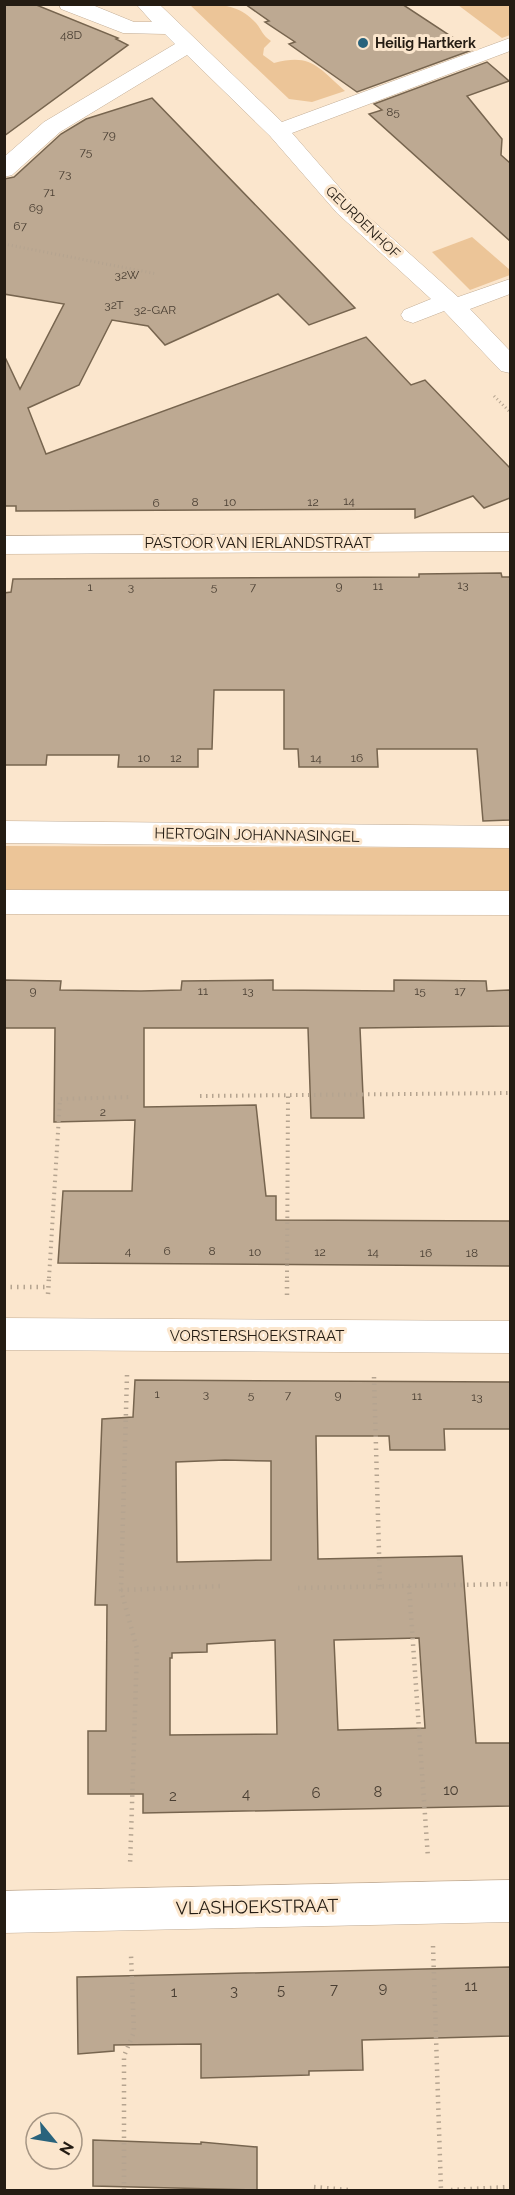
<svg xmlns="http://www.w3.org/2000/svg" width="515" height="2195" viewBox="0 0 515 2195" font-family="Raleway,sans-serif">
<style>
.green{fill:#ecc598}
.building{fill:#bda992;stroke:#77654f;stroke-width:1.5;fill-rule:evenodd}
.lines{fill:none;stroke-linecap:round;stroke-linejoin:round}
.minor-casing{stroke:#c2ad96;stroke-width:1}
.major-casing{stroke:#c2ad96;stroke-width:1}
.path-far2{stroke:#b5a490;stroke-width:3;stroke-dasharray:1 3;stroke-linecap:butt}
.path-far1{stroke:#b5a490;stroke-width:4;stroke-dasharray:1.5 4.5;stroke-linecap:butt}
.path{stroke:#b5a490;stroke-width:4.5;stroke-dasharray:1.5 5;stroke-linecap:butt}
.minor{fill:#fff;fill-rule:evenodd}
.major{fill:#fff;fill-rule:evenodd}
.poi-dot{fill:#29637c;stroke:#fbe6cd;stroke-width:2}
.labels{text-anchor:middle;stroke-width:6;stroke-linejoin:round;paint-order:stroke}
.number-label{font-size:12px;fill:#4a3f33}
.far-poi-label{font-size:14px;font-weight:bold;fill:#241c13;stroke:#fbe6cd;text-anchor:start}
.far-street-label{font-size:14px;fill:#241c13;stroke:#fbe6cd}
.street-label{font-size:15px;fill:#241c13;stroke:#fbe6cd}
.near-number-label{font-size:15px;fill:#4a3f33}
.near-street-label{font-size:18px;fill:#241c13;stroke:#fbe6cd}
</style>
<rect width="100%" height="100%" fill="#fbe6cd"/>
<!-- green -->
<g class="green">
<path d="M190,5c26,-1 47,-3 66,18 6,7 6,12 15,18l-7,7 -1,7 11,8c37,-10 44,4 71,28l-33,11 -23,-3z"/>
<polygon points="458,5 510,5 510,35 502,38"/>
<polygon points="472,237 510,270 510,275 470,290 432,252"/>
<polygon points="4,846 510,848 510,894 220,894 5,890"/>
</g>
<!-- building -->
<g class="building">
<polygon points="4,4 34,4 118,38 116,39 128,45 4,136"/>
<polygon points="245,4 402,4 472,50 357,92 289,44 295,42 265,22 269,21"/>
<polygon points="487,62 509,81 467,96 502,139 501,155 510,163 510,241 369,114 382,110 374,104"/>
<polygon points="152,98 355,308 309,325 278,294 165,345 148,326 112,320 79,385 28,408 46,454 366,337 411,385 425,380 510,468 510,498 484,508 473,496 415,518 415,509 16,511 16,506 4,506 4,355 20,389 64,304 4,294 4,179 14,177 61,134 86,119"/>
<polygon points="501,573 502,577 510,577 510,820 483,821 477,749 377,749 378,767 299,767 298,749 284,749 284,690 214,690 212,749 198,749 198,767 118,767 119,755 47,755 46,765 4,765 4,593 11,592 13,579 419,577 419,574"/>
<polygon points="4,980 61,981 60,990 141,991 181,990 182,981 273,980 273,990 394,991 394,980 486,981 487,991 510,990 510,1026 360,1028 364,1118 311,1118 308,1028 144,1028 144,1107 256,1105 266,1196 276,1196 276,1220 510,1221 510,1266 58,1263 63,1191 132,1191 135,1120 54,1122 55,1028 4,1028"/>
<path d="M135,1380l375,2v47h-66l1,21h-55l-1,-14h-73l2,123 144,-3 14,187h34v63l-367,7v-19h-55v-63h18l1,-126h-12l7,-186 31,-2zM225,1460l46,1v99l-94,2 -1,-100zM419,1638l6,90 -87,2 -4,-90zM275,1640l2,94 -107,1v-77h2v-5l35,-1v-8z"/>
<polygon points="510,1967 510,2036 362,2040 363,2070 309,2071 309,2075 201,2078 201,2044 114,2045 114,2051 78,2054 77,1977"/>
<polygon points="93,2140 201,2144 201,2142 257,2147 257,2190 93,2186"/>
</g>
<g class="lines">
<!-- minor casing -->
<g class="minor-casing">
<g id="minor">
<polygon points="59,4 90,4 134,22 152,22 136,4 159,4 282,122 510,38 510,51 292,133 353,203 458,297 510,279 510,294 470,309 510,351 510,373 501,371 444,311 413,323 404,320 401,315 404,310 431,299 337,213 270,136 187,55 60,132 12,175 4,177 4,157 44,122 175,44 165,34 123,33 61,9"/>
<polygon points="510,533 510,551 4,554 4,536"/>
<polygon points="4,1318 510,1321 510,1353 4,1350"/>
<polygon points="510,1880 510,1922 4,1933 4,1891"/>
</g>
</g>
<!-- major casing -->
<g class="major-casing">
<g id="major">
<polygon points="4,821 510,826 510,848 4,843"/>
<polygon points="4,890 510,891 510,915 4,914"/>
</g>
</g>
<!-- path-far2 -->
<g class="path-far2">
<polyline points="4,244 157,274"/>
<polyline points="494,396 510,412"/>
</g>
<!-- path-far1 -->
<g class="path-far1">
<polyline points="200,1096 510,1093"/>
<polyline points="49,1278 60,1099 132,1097"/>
<polyline points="287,1278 288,1095"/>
</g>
<!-- path -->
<g class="path">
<polyline points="4,1287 48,1287"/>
<polyline points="48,1294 49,1277"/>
<polyline points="287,1295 287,1277"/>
<polyline points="127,1375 121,1590 137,1649 130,1866"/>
<polyline points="374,1377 380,1587"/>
<polyline points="409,1586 428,1858"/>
<polyline points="298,1588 510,1584"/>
<polyline points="121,1590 223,1586"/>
<polyline points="433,1946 441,2190"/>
<polyline points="314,2187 348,2190"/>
<polyline points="124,2190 124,2056 134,2032 131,1955"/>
<polyline points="451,2190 510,2187"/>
</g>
<!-- minor -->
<use href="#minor" class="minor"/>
<!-- major -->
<use href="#major" class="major"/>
</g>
<!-- markers -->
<circle class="poi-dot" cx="363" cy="43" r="6"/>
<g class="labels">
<!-- number labels -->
<g class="number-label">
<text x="71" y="39">48D</text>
<text x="393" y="116">85</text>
<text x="109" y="139">79</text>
<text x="86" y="156">75</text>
<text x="65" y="178">73</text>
<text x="49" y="196">71</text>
<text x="36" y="212">69</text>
<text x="20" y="230">67</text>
<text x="127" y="279">32W</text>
<text x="114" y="309">32T</text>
<text x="155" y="314">32-GAR</text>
<text x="349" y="505">14</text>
<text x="195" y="506">8</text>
<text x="230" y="506">10</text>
<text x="313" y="506">12</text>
<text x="156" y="507">6</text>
<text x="463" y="589">13</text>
<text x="339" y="590">9</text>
<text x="378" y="590">11</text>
<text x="90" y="591">1</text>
<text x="131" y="591">3</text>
<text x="214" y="591">5</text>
<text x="253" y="591">7</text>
<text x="144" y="762">10</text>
<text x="176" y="762">12</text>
<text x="316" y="762">14</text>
<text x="357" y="762">16</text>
<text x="33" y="995">9</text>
<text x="203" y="995">11</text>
<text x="248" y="995">13</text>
<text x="420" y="995">15</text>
<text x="460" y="995">17</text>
<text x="103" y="1116">2</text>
<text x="128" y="1255">4</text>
<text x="167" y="1255">6</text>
<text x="212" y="1255">8</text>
<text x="255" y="1256">10</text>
<text x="320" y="1256">12</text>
<text x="373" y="1256">14</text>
<text x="426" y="1257">16</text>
<text x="472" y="1257">18</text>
<text x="157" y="1398">1</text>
<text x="206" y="1398">3</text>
<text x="251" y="1399">5</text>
<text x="288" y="1399">7</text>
<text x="338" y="1399">9</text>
<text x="417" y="1400">11</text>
<text x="477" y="1401">13</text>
</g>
<!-- far-poi labels -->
<g class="far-poi-label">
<text x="375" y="48">Heilig Hartkerk</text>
</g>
<!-- far-street labels -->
<g class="far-street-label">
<text transform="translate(363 222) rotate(44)" y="5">GEURDENHOF</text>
</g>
<!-- street labels -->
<g class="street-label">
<text x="258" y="548">PASTOOR VAN IERLANDSTRAAT</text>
<text transform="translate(257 835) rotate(1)" y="5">HERTOGIN JOHANNASINGEL</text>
<text x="257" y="1341">VORSTERSHOEKSTRAAT</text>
</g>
<!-- near-number labels -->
<g class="near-number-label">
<text x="451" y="1795">10</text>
<text x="378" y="1797">8</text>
<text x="316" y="1798">6</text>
<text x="246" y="1799">4</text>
<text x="173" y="1801">2</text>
<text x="471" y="1991">11</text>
<text x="383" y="1993">9</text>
<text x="334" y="1994">7</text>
<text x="281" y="1995">5</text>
<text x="234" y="1996">3</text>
<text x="174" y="1997">1</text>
</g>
<!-- near-street labels -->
<g class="near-street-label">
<text transform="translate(257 1907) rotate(-1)" y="6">VLASHOEKSTRAAT</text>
</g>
</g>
<!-- border -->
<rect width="515" height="2195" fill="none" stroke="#241c13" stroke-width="12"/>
<!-- north arrow -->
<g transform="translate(54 2141) rotate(120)"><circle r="28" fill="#fbe6cd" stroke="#a59583" stroke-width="1.5"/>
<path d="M0-4.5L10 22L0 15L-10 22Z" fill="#29637c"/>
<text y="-9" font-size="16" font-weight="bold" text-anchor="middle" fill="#241c13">N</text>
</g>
</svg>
